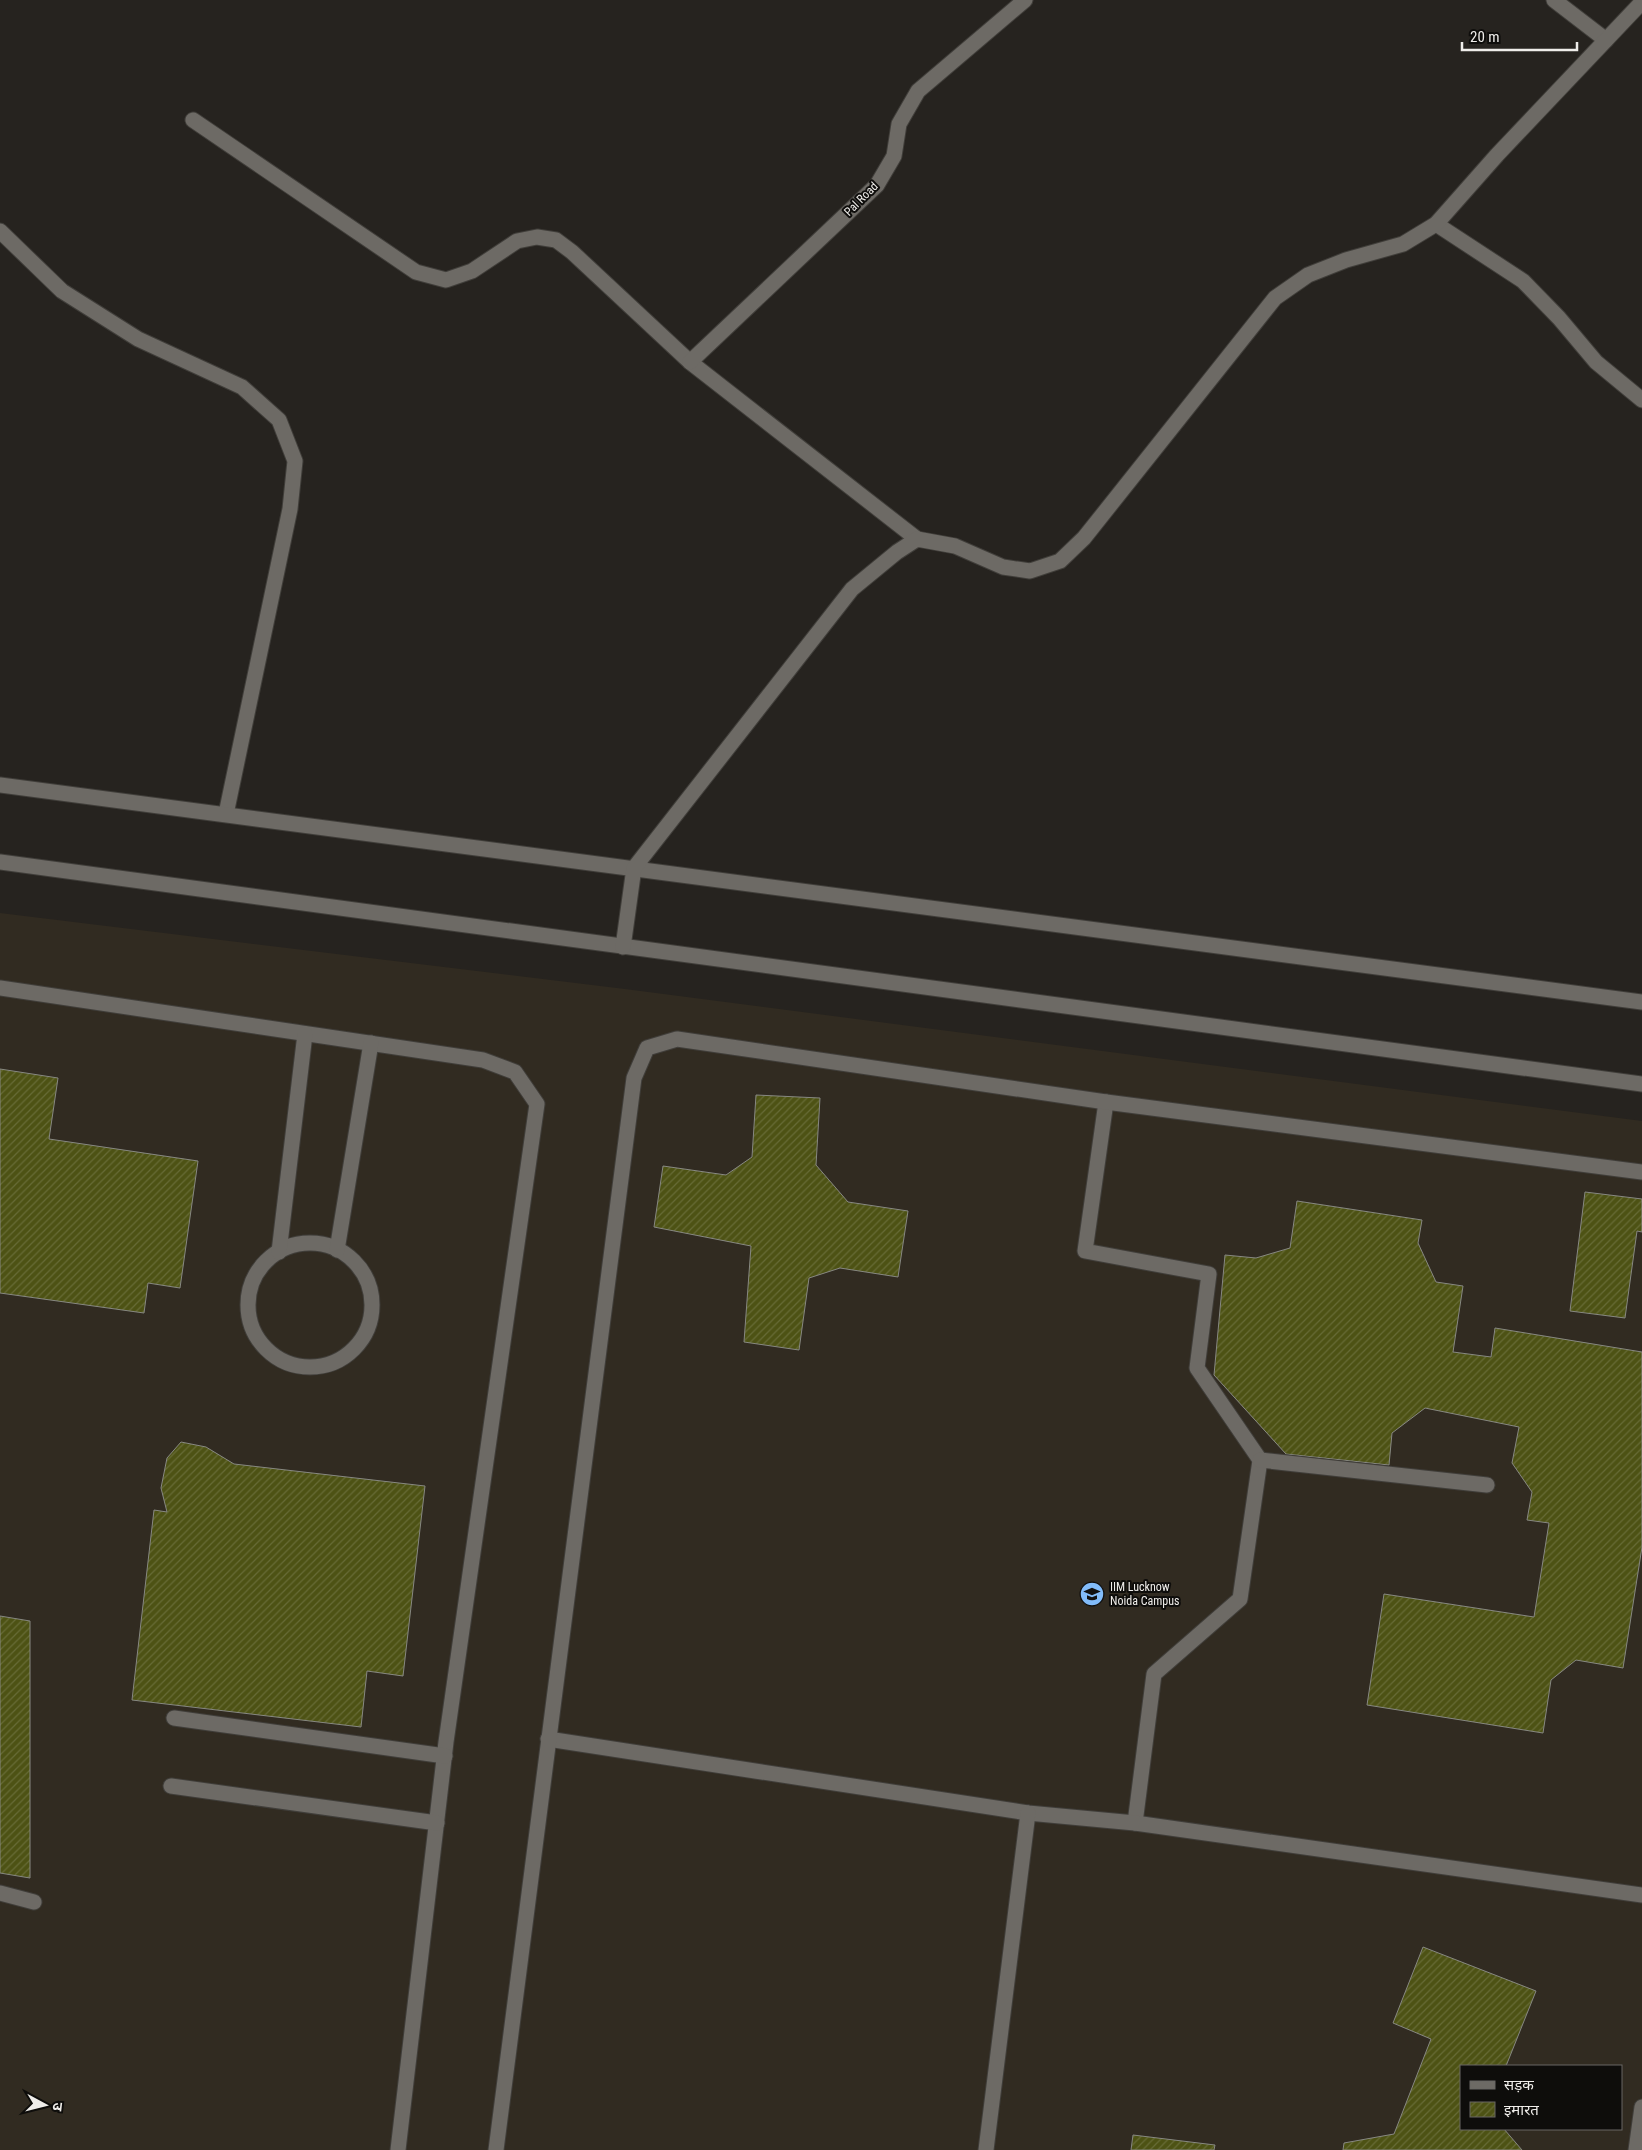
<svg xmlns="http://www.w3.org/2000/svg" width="1642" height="2150" viewBox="0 0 1642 2150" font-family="'Roboto Condensed','Noto Sans Devanagari',sans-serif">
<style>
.built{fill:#312b21;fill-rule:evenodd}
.building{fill:url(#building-hatch);stroke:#878882}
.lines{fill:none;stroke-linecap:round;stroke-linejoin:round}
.minor-casing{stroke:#403e3a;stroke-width:17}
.minor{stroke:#6d6a65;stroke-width:15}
.labels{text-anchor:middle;stroke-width:4;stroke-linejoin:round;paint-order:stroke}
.street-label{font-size:12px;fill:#efedea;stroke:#0e0d0b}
.poi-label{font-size:12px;fill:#efedea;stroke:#0e0d0b;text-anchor:start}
</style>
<defs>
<pattern id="building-hatch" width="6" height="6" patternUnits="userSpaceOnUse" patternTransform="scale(1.25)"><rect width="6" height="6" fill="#4d5214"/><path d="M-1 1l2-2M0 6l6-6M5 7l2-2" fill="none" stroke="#676b36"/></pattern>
</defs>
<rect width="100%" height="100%" fill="#26231f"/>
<!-- built -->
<path class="built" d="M0,913l625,76 1017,132v1029h-1642zM1461,2066h160v63h-160z"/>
<!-- building -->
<g class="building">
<polygon points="0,1069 58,1078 49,1139 198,1161 180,1288 148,1283 144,1313 0,1293"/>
<polygon points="756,1095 820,1098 816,1165 848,1202 908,1211 898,1277 840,1268 809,1278 799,1350 744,1342 751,1246 654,1227 663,1166 726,1175 752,1157"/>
<polygon points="1585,1192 1642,1199 1642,1232 1637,1231 1625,1318 1570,1311"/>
<polygon points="1297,1201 1422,1220 1418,1243 1436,1282 1463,1286 1453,1352 1491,1357 1495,1328 1642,1352 1642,1547 1623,1668 1576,1660 1551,1680 1543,1733 1367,1705 1384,1594 1534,1617 1549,1523 1527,1520 1532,1492 1512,1463 1519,1427 1425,1408 1392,1433 1389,1465 1286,1454 1214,1375 1225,1255 1256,1258 1290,1248"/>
<polygon points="181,1442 206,1447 234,1464 425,1486 403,1676 367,1671 361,1727 132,1700 154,1510 167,1512 161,1488 167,1458"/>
<polygon points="0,1616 30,1621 30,1878 0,1873"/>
<polygon points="1423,1947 1536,1991 1506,2066 1461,2066 1461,2129 1504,2129 1522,2150 1343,2150 1344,2143 1394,2134 1431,2039 1393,2023"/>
<polygon points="1133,2135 1215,2145 1214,2150 1131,2150"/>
</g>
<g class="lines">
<!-- minor casing -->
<g class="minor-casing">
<g id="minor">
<polyline points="1554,0 1606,40"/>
<polyline points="193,120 416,272 446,280 472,271 517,241 537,237 556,240 572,252 690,362 917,539"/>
<polyline points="1436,224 1523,281 1559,318 1596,362 1642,400"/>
<polyline points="0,231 62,291 138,339 242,387 279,420 295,461 290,509 226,814"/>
<polyline points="690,362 877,185 894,156 899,124 918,91 1025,0"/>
<polyline points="0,785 1642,1002"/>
<polyline points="0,862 1642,1084"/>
<polyline points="623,947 634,868 852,589 897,552 917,539 955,546 1003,567 1030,571 1060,561 1084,538 1275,298 1308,275 1346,260 1403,244 1436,224 1497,155 1642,2"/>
<polyline points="0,988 483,1060 515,1072 537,1104 446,1742 398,2150"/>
<polyline points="1106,1102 1085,1251 1209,1274 1197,1368 1260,1460 1240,1599 1154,1674 1135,1823"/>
<circle cx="310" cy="1305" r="62"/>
<polyline points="337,1250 371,1043"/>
<polyline points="279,1252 305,1034"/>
<polyline points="1260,1460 1487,1485"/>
<polyline points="174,1718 445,1756"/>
<polyline points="548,1739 1028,1813 1135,1823 1642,1895"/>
<polyline points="171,1786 437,1823"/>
<polyline points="0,1893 34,1902"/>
<polyline points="496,2150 634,1078 647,1048 677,1039 1106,1102 1642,1172"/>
<polyline points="986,2150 1028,1813"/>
<polyline points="1636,2150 1642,2107"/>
</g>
</g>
<!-- minor -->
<use href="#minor" class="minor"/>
</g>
<!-- icons -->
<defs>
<g id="university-disc" transform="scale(1.25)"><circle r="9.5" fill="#82bcfa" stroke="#0e0d0b"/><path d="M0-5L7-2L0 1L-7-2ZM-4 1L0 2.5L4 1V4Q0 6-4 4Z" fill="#111"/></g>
</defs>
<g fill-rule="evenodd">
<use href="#university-disc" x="1092" y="1594"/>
</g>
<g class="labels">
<!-- street labels -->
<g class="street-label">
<text transform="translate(861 199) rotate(-45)" y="4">Pal Road</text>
</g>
<!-- poi labels -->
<g class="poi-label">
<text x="1110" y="1591">IIM Lucknow<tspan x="1110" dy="14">Noida Campus</tspan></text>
</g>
</g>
<!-- legend -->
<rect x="1460" y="2065" width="162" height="65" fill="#0e0d0b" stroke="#686764"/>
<rect x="1470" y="2081" width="25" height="8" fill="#6d6a65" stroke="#686764"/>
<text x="1504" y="2090" font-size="15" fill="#efedea">सड़क</text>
<rect x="1470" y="2102" width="25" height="15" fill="url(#building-hatch)" stroke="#686764"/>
<text x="1504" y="2115" font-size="15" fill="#efedea">इमारत</text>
<!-- north arrow -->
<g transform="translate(45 2105) rotate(97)" stroke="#0e0d0b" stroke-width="4" paint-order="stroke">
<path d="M0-4L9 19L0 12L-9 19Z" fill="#efedea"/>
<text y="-8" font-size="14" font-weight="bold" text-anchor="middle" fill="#efedea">उ</text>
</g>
<!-- scale -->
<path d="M1462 42v8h115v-8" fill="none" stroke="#efedea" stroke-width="2.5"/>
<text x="1470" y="42" font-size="15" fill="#efedea" stroke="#0e0d0b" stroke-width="4" paint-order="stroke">20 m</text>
</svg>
